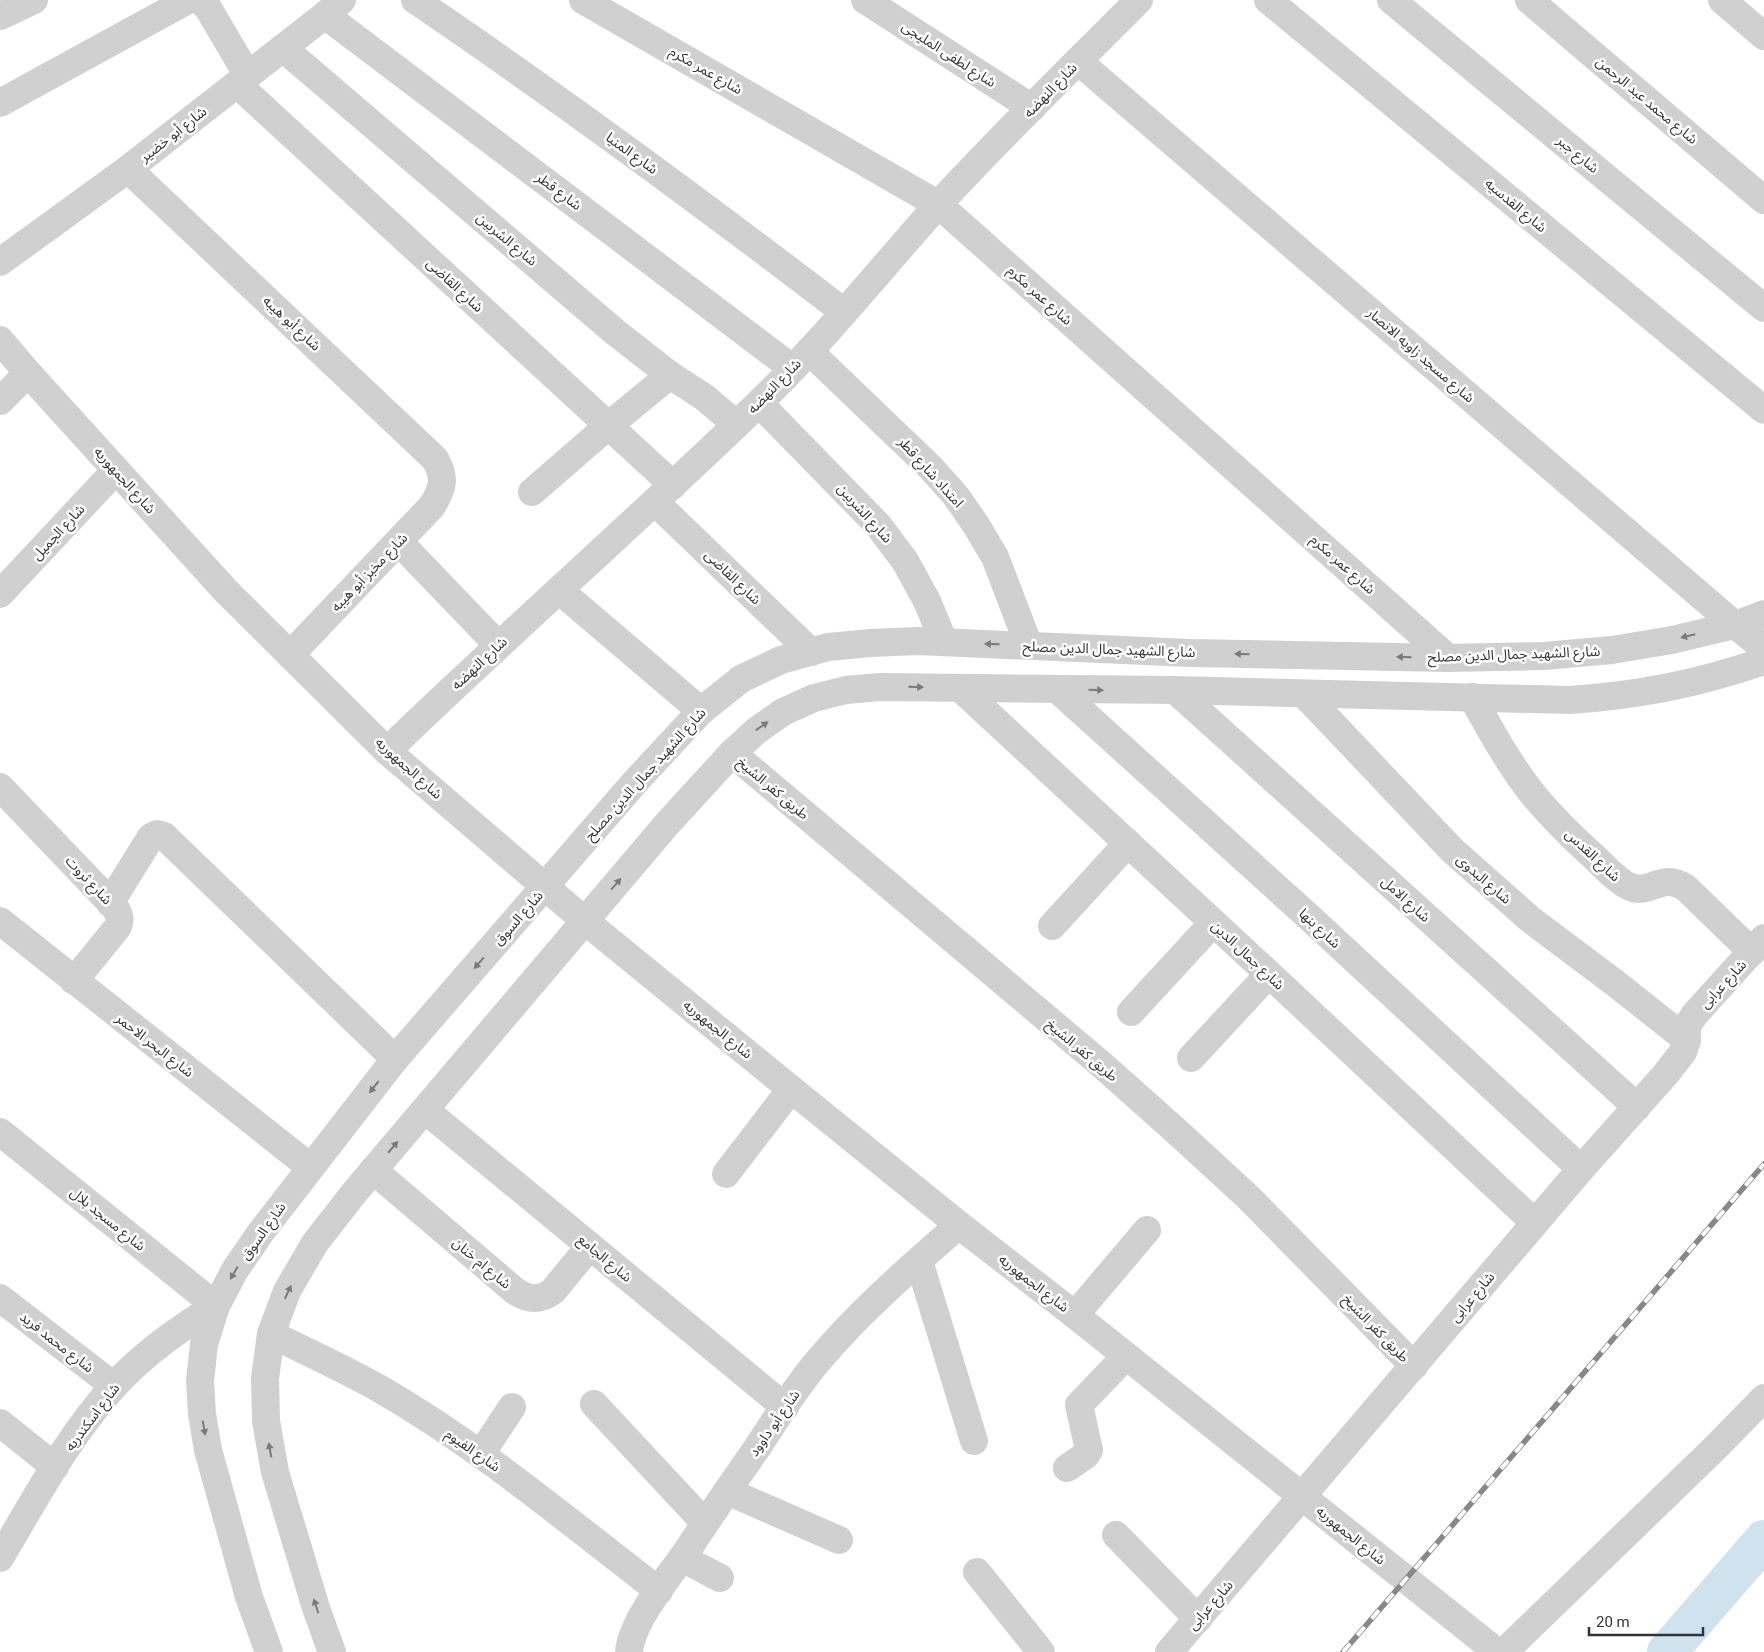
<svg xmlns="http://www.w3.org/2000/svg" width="1764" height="1652" viewBox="0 0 1764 1652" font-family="Roboto,'Noto Sans Arabic',sans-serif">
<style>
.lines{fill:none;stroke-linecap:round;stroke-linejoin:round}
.canal{stroke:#cfe2ee;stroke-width:40}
.minor{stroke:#d0d0d0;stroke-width:28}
.tertiary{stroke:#d0d0d0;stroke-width:28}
.rail-casing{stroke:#888;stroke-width:5.5}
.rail{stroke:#fff;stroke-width:4;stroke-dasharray:11;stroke-linecap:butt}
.oneway{fill:#7a7a7a}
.labels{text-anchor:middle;stroke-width:5;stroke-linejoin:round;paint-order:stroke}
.street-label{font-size:14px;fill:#333;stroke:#fff}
</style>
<rect width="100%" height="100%" fill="#fff"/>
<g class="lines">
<!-- canal -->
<polyline class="canal" points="1667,1652 1764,1540"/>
<!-- minor -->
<g class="minor">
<polyline points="200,0 208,8 248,76"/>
<path d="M415,0c146,99 288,204 429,312"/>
<polyline points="583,0 939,205 1448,658"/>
<polyline points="865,0 1032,108"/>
<polyline points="1268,0 1764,410"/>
<polyline points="1391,0 1764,308"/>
<polyline points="1529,0 1764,200"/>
<polyline points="1722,0 1764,36"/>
<polyline points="325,15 792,368"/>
<polyline points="0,16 34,0"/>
<polyline points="283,48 615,332 670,375 704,397 736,424"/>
<polyline points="1078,61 1735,625 1764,648"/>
<polyline points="237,84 673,485"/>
<polyline points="0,103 188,0"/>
<path d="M128,169l307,290c11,19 8,29 -3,47l-142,149"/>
<polyline points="0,262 128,169 325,15 342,0"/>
<polyline points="0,340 28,373 226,591 387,751 585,921 791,1089 959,1225 1075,1315 1497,1652"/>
<polyline points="809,351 930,467 956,496 976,525 995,557 1029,646"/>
<polyline points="0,401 28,373"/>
<polyline points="759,403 878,525 905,561 927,601 944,642"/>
<polyline points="532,492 608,426 670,375"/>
<polyline points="655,502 811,652"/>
<polyline points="399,542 498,645"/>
<polyline points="559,590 701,711"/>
<polyline points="0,594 116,470"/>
<polyline points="960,688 1269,974 1535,1223"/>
<polyline points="1057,689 1310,918 1581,1169"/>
<polyline points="1175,690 1637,1107"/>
<polyline points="1304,694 1452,850 1531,920 1615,983 1687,1040"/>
<path d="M1472,697c19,34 38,69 63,100 18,21 38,41 58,59 11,10 22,23 35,30 23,11 32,-15 58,2l66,64"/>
<path d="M387,751c122,-118 249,-229 371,-347 64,-62 120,-132 179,-198 65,-71 134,-138 202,-206"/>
<polyline points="732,753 1102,1065 1175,1130 1248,1197 1414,1366"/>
<path d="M0,787l113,118c6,8 9,14 4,23l-43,53"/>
<polyline points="110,903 151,837 157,834 164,836 395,1059"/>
<polyline points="0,921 310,1167"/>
<polyline points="1052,926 1128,843"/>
<polyline points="1131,1012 1213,923"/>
<polyline points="1191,1058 1269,974"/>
<polyline points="425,1110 785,1407"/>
<path d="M0,1132l216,174c-37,23 -72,47 -102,80 -45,49 -80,115 -114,172"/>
<path d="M373,1170l142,121c14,9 25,10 38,0l37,-45"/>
<polyline points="726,1174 791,1089"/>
<polyline points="919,1261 974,1441"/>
<polyline points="0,1298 114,1386"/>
<polyline points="1075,1315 1147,1230"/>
<path d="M271,1334c36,18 74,35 109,55 99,57 188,132 279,202"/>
<polyline points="594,1404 705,1523"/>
<polyline points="0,1423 55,1467"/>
<polyline points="481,1454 512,1407"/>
<polyline points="1067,1468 1086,1455 1089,1450 1079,1405 1126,1356"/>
<polyline points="727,1491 839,1540"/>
<polyline points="1116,1535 1198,1619"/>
<polyline points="682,1558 720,1578"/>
<polyline points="977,1572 1041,1652"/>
<path d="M629,1652c2,-30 40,-76 58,-101 23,-36 48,-71 72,-106 18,-28 37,-58 59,-84 42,-50 92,-93 141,-136"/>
<polyline points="1169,1652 1581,1169 1665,1075 1683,1052 1687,1040 1687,1026 1695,1014 1764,938"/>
<polyline points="1504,1652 1714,1449 1764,1398"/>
</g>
<!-- tertiary -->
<g class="tertiary">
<polyline points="269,1652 249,1597 208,1450 202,1414 200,1381 204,1344 216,1306 235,1270 261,1232 395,1059 635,782 701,711 741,679 781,660 828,647 871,643 918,641 1190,653 1448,658 1544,656 1612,650 1672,640 1735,625 1764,614"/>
<path d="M332,1652l-16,-44 -41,-136 -9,-51 -1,-43 6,-44 16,-43 28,-48 39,-50 313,-369 65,-71 24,-22 27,-19 31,-14 32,-8 34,-3 295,3 395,10c70,-5 127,-16 194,-39"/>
</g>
<!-- rail casing -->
<g class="rail-casing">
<polyline id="rail" points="1343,1652 1764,1164"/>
</g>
<!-- rail -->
<use href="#rail" class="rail"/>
</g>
<!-- one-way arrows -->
<defs><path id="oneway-solid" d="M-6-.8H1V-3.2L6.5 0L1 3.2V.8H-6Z" transform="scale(1.25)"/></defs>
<g class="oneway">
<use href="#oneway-solid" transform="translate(1688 636) rotate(167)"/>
<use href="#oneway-solid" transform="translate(992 644) rotate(-178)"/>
<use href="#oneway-solid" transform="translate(1242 654) rotate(-179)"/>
<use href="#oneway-solid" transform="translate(1404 657) rotate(-179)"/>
<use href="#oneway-solid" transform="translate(916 687) rotate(1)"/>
<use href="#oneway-solid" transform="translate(1096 690) rotate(1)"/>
<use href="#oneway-solid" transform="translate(762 726) rotate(-35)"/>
<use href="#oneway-solid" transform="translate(616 884) rotate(-49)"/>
<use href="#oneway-solid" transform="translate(479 963) rotate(131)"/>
<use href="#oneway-solid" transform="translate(374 1087) rotate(128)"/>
<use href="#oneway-solid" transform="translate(393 1147) rotate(-50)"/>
<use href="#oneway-solid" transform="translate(234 1273) rotate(120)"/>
<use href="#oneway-solid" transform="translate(288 1292) rotate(-65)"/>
<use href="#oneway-solid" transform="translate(204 1428) rotate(80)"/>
<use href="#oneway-solid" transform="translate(270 1450) rotate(-100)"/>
<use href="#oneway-solid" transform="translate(316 1606) rotate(-108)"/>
</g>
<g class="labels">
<!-- street labels -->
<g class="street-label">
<text transform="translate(949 54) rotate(33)" y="5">شارع لطفى المليجى</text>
<text transform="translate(706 70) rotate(30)" y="5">شارع عمر مكرم</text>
<text transform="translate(1050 90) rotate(-46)" y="5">شارع النهضه</text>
<text transform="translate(1647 100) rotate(40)" y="5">شارع محمد عبد الرحمن</text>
<text transform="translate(173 134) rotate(-38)" y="5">شارع أبو خضير</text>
<text transform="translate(632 153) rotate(36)" y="5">شارع المنيا</text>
<text transform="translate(1578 154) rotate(40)" y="5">شارع جبر</text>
<text transform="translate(559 191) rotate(37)" y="5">شارع قطر</text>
<text transform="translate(1516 205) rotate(40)" y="5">شارع القدسيه</text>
<text transform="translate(507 239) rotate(40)" y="5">شارع الشربين</text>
<text transform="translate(455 285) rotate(43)" y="5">شارع القاضى</text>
<text transform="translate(1040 295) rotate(42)" y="5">شارع عمر مكرم</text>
<text transform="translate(292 323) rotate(43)" y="5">شارع أبو هيبه</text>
<text transform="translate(1421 355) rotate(41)" y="5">شارع مسجد زاويه الانصار</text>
<text transform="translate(774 386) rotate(-46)" y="5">شارع النهضه</text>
<text transform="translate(931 472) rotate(48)" y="5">امتداد شارع قطر</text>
<text transform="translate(125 480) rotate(48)" y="5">شارع الجمهوريه</text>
<text transform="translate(865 513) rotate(48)" y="5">شارع الشربين</text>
<text transform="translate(58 532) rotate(-47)" y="5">شارع الجميل</text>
<text transform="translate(1343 564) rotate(42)" y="5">شارع عمر مكرم</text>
<text transform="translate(369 572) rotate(-46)" y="5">شارع مخبز أبو هيبه</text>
<text transform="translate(733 577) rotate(44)" y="5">شارع القاضى</text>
<text transform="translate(1109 649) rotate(2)" y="5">شارع الشهيد جمال الدين مصلح</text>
<text transform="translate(1514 654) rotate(-2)" y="5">شارع الشهيد جمال الدين مصلح</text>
<text transform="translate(479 663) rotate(-43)" y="5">شارع النهضه</text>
<text transform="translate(409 768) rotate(42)" y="5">شارع الجمهوريه</text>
<text transform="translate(645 774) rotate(-48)" y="5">شارع الشهيد جمال الدين مصلح</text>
<text transform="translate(773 788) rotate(40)" y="5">طريق كفر الشيخ</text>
<text transform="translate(1593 855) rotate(43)" y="5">شارع القدس</text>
<text transform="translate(1484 879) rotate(41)" y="5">شارع البدوى</text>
<text transform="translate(89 880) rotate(47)" y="5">شارع ثروت</text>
<text transform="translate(1406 899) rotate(42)" y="5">شارع الامل</text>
<text transform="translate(518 918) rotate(-49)" y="5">شارع السوق</text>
<text transform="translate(1320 928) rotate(43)" y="5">شارع بنها</text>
<text transform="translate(1248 955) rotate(43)" y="5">شارع جمال الدين</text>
<text transform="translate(1723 984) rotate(-47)" y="5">شارع عرابى</text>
<text transform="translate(718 1029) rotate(39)" y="5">شارع الجمهوريه</text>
<text transform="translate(155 1045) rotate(38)" y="5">شارع البحر الاحمر</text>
<text transform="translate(1082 1050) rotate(40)" y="5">طريق كفر الشيخ</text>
<text transform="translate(108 1219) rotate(39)" y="5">شارع مسجد بلال</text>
<text transform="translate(263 1231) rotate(-55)" y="5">شارع السوق</text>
<text transform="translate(605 1258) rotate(40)" y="5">شارع الجامع</text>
<text transform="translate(482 1263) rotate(40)" y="5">شارع ام خنان</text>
<text transform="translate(1034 1283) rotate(38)" y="5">شارع الجمهوريه</text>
<text transform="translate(1472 1297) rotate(-50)" y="5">شارع عرابى</text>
<text transform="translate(1376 1328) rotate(46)" y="5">طريق كفر الشيخ</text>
<text transform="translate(57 1342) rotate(38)" y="5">شارع محمد فريد</text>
<text transform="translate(92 1417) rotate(-53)" y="5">شارع اسكندريه</text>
<text transform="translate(774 1423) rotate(-55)" y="5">شارع أبو داوود</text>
<text transform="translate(473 1450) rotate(35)" y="5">شارع الفيوم</text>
<text transform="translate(1351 1535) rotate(39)" y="5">شارع الجمهوريه</text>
<text transform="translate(1210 1605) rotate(-49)" y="5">شارع عرابى</text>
</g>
</g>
<!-- scale -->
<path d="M1589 1627v8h114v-8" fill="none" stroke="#333333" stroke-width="2.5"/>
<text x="1596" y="1627" font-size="15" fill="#333333" stroke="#ffffff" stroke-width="4" paint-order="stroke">20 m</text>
</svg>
